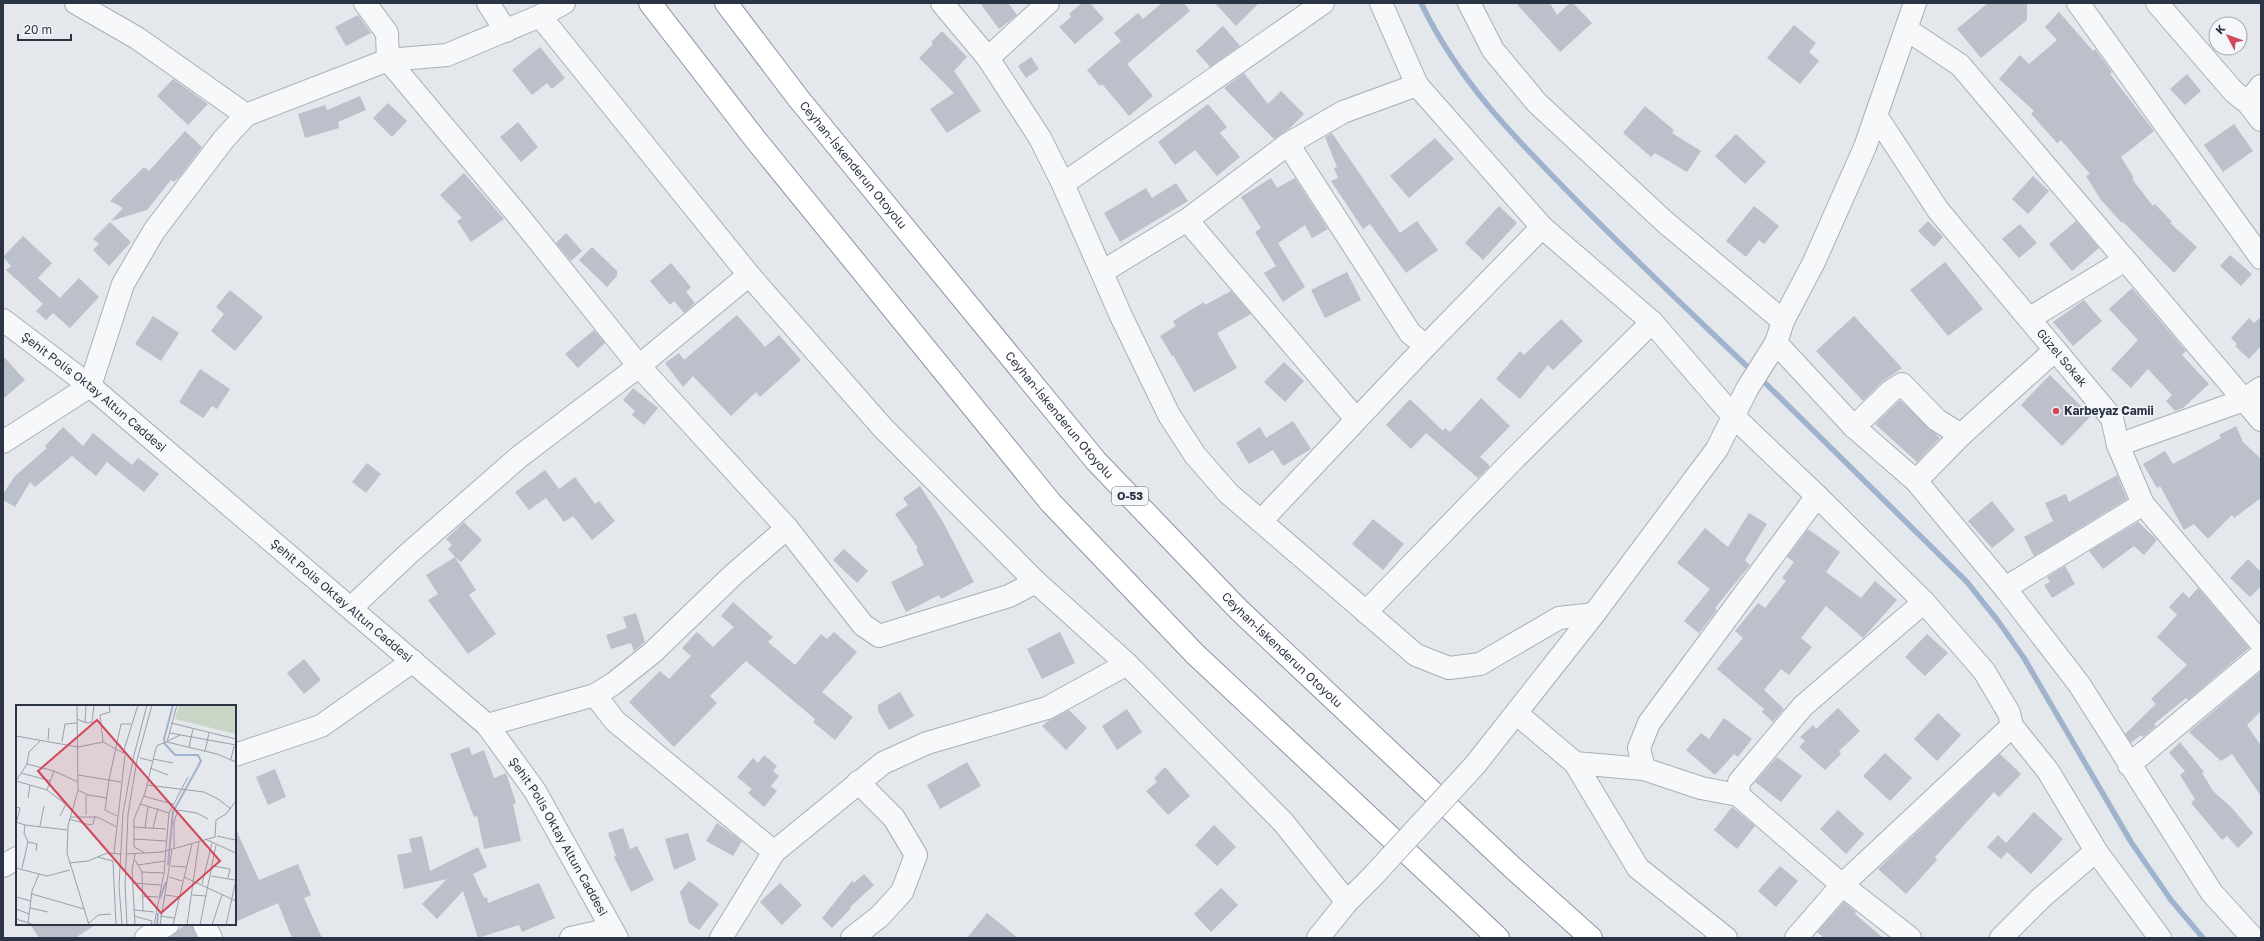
<svg xmlns="http://www.w3.org/2000/svg" width="2264" height="941" viewBox="0 0 2264 941" font-family="'Golos Text',sans-serif">
<style>
.lines{fill:none;stroke-linecap:round;stroke-linejoin:round}
.stream{stroke:#9fb4cc;stroke-width:5.5}
.building{fill:#bbc0ca}
.minor-casing{stroke:#a9aeb7;stroke-width:24}
.highway-casing{stroke:#8b94a3;stroke-width:24}
.minor{stroke:#f7f8fa;stroke-width:22}
.highway{stroke:#fff;stroke-width:22}
.minor-bridge-casing{stroke:#a9aeb7;stroke-width:24;stroke-linecap:butt}
.minor-bridge{stroke:#f7f8fa;stroke-width:22}
.poi-dot{fill:#d1495b;stroke:#f4f6f9;stroke-width:1.5}
.labels{text-anchor:middle;stroke-width:3;stroke-linejoin:round;paint-order:stroke}
.shield{fill:#f4f6f9;stroke:#676e7b;stroke-width:1}
.shield-label{font-size:11px;font-weight:bold;fill:#2b3445}
.street-label{font-size:12px;fill:#2b3445;stroke:#f4f6f9}
.poi-label{font-size:12px;font-weight:bold;fill:#2b3445;stroke:#f4f6f9;text-anchor:start}
.inset-river{fill:none;stroke:#9fb4cc;stroke-width:2}
.inset-road{fill:none;stroke:#9a9fa9;stroke-width:1}
.view{fill:#d1495b;fill-opacity:0.15;stroke:#d1495b;stroke-width:2}
.inset-edge{fill:none;stroke:#2b3445;stroke-width:2}
</style>
<rect width="100%" height="100%" fill="#e4e7ec"/>
<g class="lines">
<!-- stream -->
<g class="stream">
<path d="M1421,3c41,85 102,143 167,209 54,54 109,107 165,160"/>
<polyline points="1759,377 1967,582 1998,621 2024,658 2131,842 2171,900 2203,938"/>
</g>
</g>
<!-- building -->
<g class="building">
<polygon points="980,3 1008,3 1017,15 999,29"/>
<polygon points="1082,3 1090,3 1104,19 1075,44 1059,27 1071,17 1069,14"/>
<polygon points="1162,3 1184,3 1190,11 1127,64 1153,96 1129,116 1102,84 1100,86 1087,70 1121,41 1114,33 1138,13 1143,19"/>
<polygon points="1215,3 1259,3 1236,26"/>
<polygon points="1516,3 1550,3 1557,15 1570,3 1573,3 1592,23 1560,52"/>
<polygon points="1988,3 2027,3 2027,20 1981,58 1957,29"/>
<polygon points="2059,12 2093,51 2095,49 2112,72 2110,74 2154,131 2121,157 2134,178 2132,179 2153,206 2155,204 2172,222 2170,223 2197,247 2174,273 2123,222 2122,223 2101,200 2086,176 2090,174 2061,140 2057,143 2031,114 2034,111 1999,79 2020,55 2029,64 2057,40 2045,27"/>
<polygon points="358,15 371,33 346,46 335,27"/>
<polygon points="1794,25 1816,43 1809,52 1819,61 1800,84 1767,58"/>
<polygon points="1223,26 1240,46 1210,67 1196,51"/>
<polygon points="942,31 967,57 954,71 981,111 947,133 930,109 954,93 919,58 933,44 931,42"/>
<polygon points="540,47 565,78 552,89 547,83 532,95 512,70"/>
<polygon points="1031,57 1039,69 1026,78 1018,66"/>
<polygon points="1244,73 1268,104 1281,91 1304,114 1289,129 1274,139 1224,88"/>
<polygon points="2187,74 2201,91 2185,105 2170,89"/>
<polygon points="173,79 208,104 188,125 157,96"/>
<polygon points="360,96 366,110 338,122 339,128 305,138 298,114 325,105 327,110"/>
<polygon points="388,103 407,121 392,137 373,118"/>
<polygon points="1208,104 1227,127 1220,133 1240,157 1217,176 1195,150 1175,165 1158,142"/>
<polygon points="1645,106 1674,130 1672,133 1701,151 1687,172 1655,153 1651,157 1623,133"/>
<polygon points="518,122 538,147 521,162 500,137"/>
<polygon points="2234,124 2253,151 2223,172 2204,145"/>
<polygon points="185,131 202,147 181,175 174,182 171,180 147,210 111,221 123,208 110,201 144,167 149,171"/>
<polygon points="1332,133 1400,233 1417,221 1438,250 1406,273 1370,224 1363,229 1331,181 1338,178 1334,168 1337,167 1325,137"/>
<polygon points="1736,134 1766,162 1745,184 1715,156"/>
<polygon points="1435,138 1454,159 1409,198 1390,176"/>
<polygon points="464,173 504,219 471,242 457,221 462,218 440,195"/>
<polygon points="2033,176 2049,191 2028,214 2012,199"/>
<polygon points="1271,178 1277,188 1295,178 1328,229 1312,238 1305,225 1278,243 1305,287 1283,302 1264,273 1276,266 1255,232 1261,228 1241,197"/>
<polygon points="1176,183 1188,201 1120,242 1104,213 1146,188 1152,198"/>
<polygon points="1499,206 1517,223 1483,260 1465,243"/>
<polygon points="1754,206 1779,226 1764,244 1759,240 1746,257 1726,241"/>
<polygon points="1928,221 1943,237 1934,247 1918,231"/>
<polygon points="2076,221 2099,248 2072,271 2049,244"/>
<polygon points="110,222 131,242 109,266 93,250 99,244 93,239"/>
<polygon points="2020,224 2037,243 2019,258 2002,239"/>
<polygon points="566,233 582,251 571,261 556,243"/>
<polygon points="23,236 52,263 38,278 60,298 79,278 99,297 70,328 53,313 46,320 36,311 43,304 6,270 11,266 3,257"/>
<polygon points="592,247 617,271 617,276 607,287 579,260"/>
<polygon points="2230,255 2252,274 2241,286 2220,266"/>
<polygon points="1945,262 1983,309 1948,336 1910,290"/>
<polygon points="671,263 691,287 686,292 695,303 684,313 674,301 670,305 650,281"/>
<polygon points="1347,272 1361,300 1325,318 1311,290"/>
<polygon points="2132,288 2186,351 2182,355 2209,384 2183,408 2175,411 2166,401 2172,395 2148,369 2131,388 2111,369 2138,340 2109,309"/>
<polygon points="230,290 263,317 235,351 211,331 224,314 216,307"/>
<polygon points="1231,291 1251,314 1217,333 1237,368 1194,392 1173,355 1172,356 1160,336 1176,326 1173,321 1204,302 1205,305"/>
<polygon points="2084,300 2102,321 2073,346 2053,322"/>
<polygon points="737,315 765,347 779,335 801,360 760,397 756,392 731,416 693,376 683,387 665,363 679,353 684,360"/>
<polygon points="153,316 179,333 161,361 135,344"/>
<polygon points="1854,316 1902,368 1882,382 1863,401 1816,351"/>
<polygon points="2261,317 2261,346 2249,359 2235,346 2237,344 2231,338 2249,318 2254,323"/>
<polygon points="1561,319 1583,341 1553,370 1548,365 1520,399 1496,379 1520,351 1524,355"/>
<polygon points="594,330 605,343 578,368 565,354"/>
<polygon points="3,356 25,380 3,399"/>
<polygon points="1284,362 1304,381 1285,402 1264,382"/>
<polygon points="200,369 230,389 217,409 212,406 203,418 179,402"/>
<polygon points="2050,375 2091,416 2062,446 2021,405"/>
<polygon points="633,388 658,408 644,425 632,415 635,411 623,400"/>
<polygon points="1481,398 1510,426 1480,457 1490,466 1478,478 1426,433 1411,449 1386,425 1410,399 1443,431 1445,428 1450,432"/>
<polygon points="1900,400 1940,438 1917,462 1875,424"/>
<polygon points="1293,421 1311,449 1283,466 1273,450 1249,464 1236,443 1260,427 1266,438"/>
<polygon points="2236,426 2243,442 2261,459 2261,498 2234,518 2232,515 2208,539 2194,524 2184,530 2160,486 2157,488 2143,464 2165,451 2173,464 2221,438 2219,435"/>
<polygon points="63,427 83,446 93,433 132,465 138,458 159,474 144,492 107,462 96,476 72,456 35,487 30,482 15,507 3,500 3,494 15,476 47,448 45,446"/>
<polygon points="367,463 381,474 366,493 352,482"/>
<polygon points="545,470 559,489 575,477 595,504 599,501 615,521 592,540 573,516 564,522 546,498 529,510 515,492"/>
<polygon points="2117,475 2127,499 2034,556 2024,537 2053,521 2045,503 2066,494 2069,502"/>
<polygon points="920,486 943,522 974,582 941,599 939,595 906,612 891,582 924,565 916,549 918,548 895,514 908,505 903,498"/>
<polygon points="1992,501 2015,530 1992,548 1968,521"/>
<polygon points="1749,513 1767,524 1745,560 1750,565 1715,608 1717,610 1699,633 1684,621 1710,589 1677,563 1705,528 1728,547"/>
<polygon points="1373,519 1404,544 1383,570 1352,544"/>
<polygon points="464,522 482,540 461,562 455,557 476,590 469,595 496,634 468,654 428,600 438,594 426,575 455,557 448,549 452,545 446,539"/>
<polygon points="2138,522 2157,540 2144,555 2134,546 2103,569 2089,551"/>
<polygon points="1808,529 1840,552 1826,572 1861,598 1875,581 1897,600 1863,638 1826,606 1801,638 1812,647 1789,675 1781,669 1764,690 1784,709 1773,722 1762,712 1764,709 1717,669 1743,638 1735,631 1758,603 1765,608 1786,581 1782,578 1794,562 1787,557"/>
<polygon points="844,549 868,571 857,583 833,560"/>
<polygon points="2248,559 2261,572 2261,586 2250,597 2230,578"/>
<polygon points="2065,566 2075,584 2052,598 2044,585 2050,582 2047,577"/>
<polygon points="2198,588 2249,648 2188,700 2186,698 2154,724 2156,726 2143,737 2141,735 2131,743 2125,734 2156,704 2151,699 2187,665 2157,637 2177,615 2169,607 2183,592 2189,598"/>
<polygon points="733,602 773,637 768,642 795,665 821,634 827,639 834,632 857,652 822,692 853,717 835,740 813,722 815,719 746,661 710,696 717,703 674,747 629,702 660,671 669,679 691,656 682,648 697,632 713,647 734,627 721,616"/>
<polygon points="636,613 645,642 634,651 631,643 611,649 606,635 627,628 623,617"/>
<polygon points="1060,632 1075,663 1042,679 1027,649"/>
<polygon points="1927,634 1948,653 1925,676 1905,657"/>
<polygon points="304,659 321,680 304,694 287,673"/>
<polygon points="2261,671 2261,711 2247,725 2261,746 2261,796 2232,754 2221,761 2189,732"/>
<polygon points="900,692 914,716 889,730 878,711 878,705"/>
<polygon points="1838,708 1860,731 1839,751 1841,754 1825,770 1799,747 1805,741 1800,737 1813,725 1816,729"/>
<polygon points="1127,709 1142,732 1117,750 1102,726"/>
<polygon points="1069,710 1087,728 1066,750 1042,726 1048,721"/>
<polygon points="1938,713 1961,735 1937,761 1914,739"/>
<polygon points="1724,718 1752,739 1738,757 1734,754 1715,775 1686,750 1701,733 1709,739"/>
<polygon points="2180,742 2204,772 2202,773 2213,791 2232,808 2253,833 2238,848 2227,836 2222,840 2191,803 2195,799 2180,775 2185,771 2169,753"/>
<polygon points="469,747 472,755 484,750 494,778 506,773 516,803 513,804 521,841 484,849 477,816 474,817 450,754"/>
<polygon points="1885,753 1912,778 1890,801 1863,776"/>
<polygon points="2000,754 2021,774 1999,797 1994,792 1935,857 1937,860 1906,894 1878,869"/>
<polygon points="764,755 777,766 773,771 779,776 771,786 777,791 764,807 748,793 752,789 737,777 753,758 758,763"/>
<polygon points="1777,757 1802,776 1781,802 1755,782"/>
<polygon points="967,762 981,786 940,809 927,785"/>
<polygon points="1165,767 1190,796 1168,815 1146,791 1157,782 1154,778"/>
<polygon points="275,769 286,797 268,805 256,777"/>
<polygon points="1732,807 1755,826 1737,849 1714,830"/>
<polygon points="1838,810 1864,834 1846,854 1820,829"/>
<polygon points="2034,812 2063,839 2031,874 2007,852 2001,859 1987,847 1998,835 2006,843"/>
<polygon points="717,823 742,841 733,856 706,841"/>
<polygon points="1214,825 1236,847 1217,866 1195,845"/>
<polygon points="235,827 259,880 298,864 311,895 304,898 322,938 292,938 278,903 235,922"/>
<polygon points="623,828 630,849 637,846 654,880 631,892 614,857 616,856 608,833"/>
<polygon points="688,833 696,860 674,870 665,839"/>
<polygon points="422,836 430,871 478,847 487,867 473,874 484,898 487,897 488,903 539,883 555,918 522,932 519,925 478,938 463,891 437,919 422,904 447,879 404,889 397,855 412,852 409,839"/>
<polygon points="1780,866 1798,881 1776,907 1758,891"/>
<polygon points="864,874 874,885 850,907 851,908 832,928 822,918 852,881 854,883"/>
<polygon points="689,881 719,904 699,930 689,923 680,892"/>
<polygon points="780,883 802,905 782,925 760,902"/>
<polygon points="1221,888 1238,905 1211,932 1194,914"/>
<polygon points="1844,902 1856,912 1855,914 1883,938 1824,938 1817,932"/>
<polygon points="987,913 1018,938 967,938"/>
<polygon points="30,924 97,924 75,938 39,938"/>
<polygon points="186,924 192,924 197,938 169,938"/>
</g>
<g class="lines">
<!-- minor casing -->
<g class="minor-casing">
<g id="minor">
<polyline points="76,3 137,38 246,115"/>
<polyline points="365,3 387,33 388,60 517,214 639,366 787,528 863,625 879,636 1009,596 1036,582"/>
<polyline points="488,3 506,31"/>
<polyline points="942,3 988,58 1040,138 1063,184 1121,316 1169,415 1195,455 1228,493 1416,655 1449,668 1480,664 1559,618 1594,614"/>
<polyline points="1381,3 1417,85 1542,227 1652,322 1733,416 1817,496 1924,602 1984,671 2009,713 2012,726 2048,771 2096,851 2160,938"/>
<polyline points="1469,3 1493,50 1537,103 1665,222 1783,321"/>
<polyline points="2078,3 2261,258"/>
<polyline points="2157,3 2234,92 2248,103 2261,120"/>
<polyline points="540,16 749,275 883,428 1036,582 1127,664 1283,822 1347,902"/>
<polyline points="1906,29 1960,65 2261,420"/>
<polyline points="988,58 1048,3"/>
<polyline points="2248,103 2261,86"/>
<path id="s1" d="M1877,117l61,93 174,208 6,27 25,59 118,139"/>
<polyline points="1288,144 1410,333 1426,346"/>
<polyline points="1063,184 1323,3"/>
<polyline points="1187,220 1356,419"/>
<polyline points="1102,272 1187,220 1288,144 1343,112 1417,85"/>
<polyline points="2030,318 2125,260"/>
<path id="s2" d="M3,320l87,66 397,339 48,66 82,147"/>
<polyline points="1776,343 1854,427 1916,481 2005,588 2079,684 2212,893 2253,938"/>
<polyline points="1854,427 1891,391 1902,384 1937,420 1961,435"/>
<polyline points="3,442 90,386 123,284 154,231 224,139 246,115 388,60 447,55 540,16 564,3"/>
<polyline points="2118,445 2244,400 2261,388"/>
<polyline points="1916,481 1961,435 2055,350"/>
<polyline points="1261,521 1426,346 1542,227"/>
<polyline points="2005,588 2143,504"/>
<polyline points="351,608 407,555 519,457 639,366 749,275"/>
<polyline points="1366,612 1513,460 1652,322"/>
<polyline points="595,695 615,721 774,852"/>
<polyline points="1517,714 1575,763 1638,868 1726,938"/>
<polyline points="487,725 595,695 613,684 652,653 733,575 787,528"/>
<polyline points="235,755 321,726 413,661"/>
<polyline points="1575,763 1644,769 1701,788 1738,795 1842,885 1910,938"/>
<polyline points="1475,765 1594,614 1717,449 1747,389 1776,343 1783,321 1814,262 1865,147 1915,3"/>
<polyline points="2129,765 2261,655"/>
<polyline points="1644,769 1639,748 1649,723 1817,496"/>
<polyline points="1738,795 1739,782 1803,706 1924,602"/>
<polyline points="3,866 17,858"/>
<polyline points="204,924 211,938"/>
<polyline points="146,938 168,924"/>
<polyline points="571,938 611,929"/>
<polyline points="721,938 774,852 883,763 927,743 1047,708 1127,664"/>
<polyline points="852,938 879,917 902,892 916,855 894,818 858,782"/>
<polyline points="1318,938 1347,902 1372,877"/>
<polyline points="1796,938 1842,885 2012,726"/>
<polyline points="2001,938 2041,898 2096,851"/>
</g>
</g>
<!-- highway casing -->
<g class="highway-casing">
<g id="highway">
<polyline points="650,3 755,139 1051,503 1195,654 1498,938"/>
<path id="s3" d="M726,3l72,95 298,363 143,149 274,258 78,70"/>
</g>
</g>
<!-- minor -->
<use href="#minor" class="minor"/>
<!-- highway -->
<use href="#highway" class="highway"/>
<!-- minor-bridge casing -->
<g class="minor-bridge-casing">
<polyline id="minor-bridge" points="1372,877 1475,765"/>
</g>
<!-- minor-bridge -->
<use href="#minor-bridge" class="minor-bridge"/>
</g>
<!-- markers -->
<circle class="poi-dot" cx="2056" cy="411" r="4"/>
<g class="labels">
<!-- shield labels -->
<rect class="shield" x="1112" y="487" width="36" height="18" rx="3"/>
<g class="shield-label">
<text x="1130" y="500">O-53</text>
</g>
<!-- street labels -->
<g class="street-label">
<text dy="4" stroke="none"><textPath href="#s3" startOffset="206">Ceyhan-İskenderun Otoyolu</textPath></text>
<text dy="4" stroke="none"><textPath href="#s1" startOffset="304">Güzel Sokak</textPath></text>
<text dy="4" stroke="none"><textPath href="#s2" startOffset="116">Şehit Polis Oktay Altun Caddesi</textPath></text>
<text dy="4" stroke="none"><textPath href="#s3" startOffset="530">Ceyhan-İskenderun Otoyolu</textPath></text>
<text dy="4" stroke="none"><textPath href="#s2" startOffset="440">Şehit Polis Oktay Altun Caddesi</textPath></text>
<text dy="4" stroke="none"><textPath href="#s3" startOffset="854">Ceyhan-İskenderun Otoyolu</textPath></text>
<text dy="4" stroke="none"><textPath href="#s2" startOffset="764">Şehit Polis Oktay Altun Caddesi</textPath></text>
</g>
<!-- poi labels -->
<g class="poi-label">
<text x="2064" y="415">Karbeyaz Camii</text>
</g>
</g>
<!-- overview -->
<g transform="translate(16 705)">
<rect width="220" height="220" fill="#e4e7ec"/>
<path d="M163,0h57v29l-61,-15z" fill="#c9d6c5"/>
<path class="inset-river" d="M152,160l5,-53 28,-51 -3,-6h-23l-10,-11 -1,-5 9,-34M144,193l6,-16M141,220l1,-12"/>
<path class="inset-road" d="M61,0l1,85 -10,36 -1,27 22,72M61,14l9,4 6,-1 2,-17M69,18l1,-18M155,18l65,16M154,28l66,12M0,31l62,11 25,-5 26,14M32,35l1,-12M152,36l12,-6M46,37l3,-18 12,-1M87,37l-3,-27 10,-3 -1,-7M151,37l50,12 19,8M173,42l4,-18M189,46l4,-18M107,48l15,-48M124,53l12,3M137,54l20,4M215,54l3,-13M11,59l27,7 -7,19M134,63l18,7M38,66l24,11M5,68l30,8M62,70l43,7M0,76l31,9 25,19M0,76l11,-17 2,-12 11,-11M131,80l57,7 14,7 13,10M62,85l10,5 19,3M127,91l30,8M12,93l2,-13M124,99l29,9M0,102l4,1 -4,16M70,110v-20M44,111l6,-12M101,111l-12,-6 4,-30 12,-56h10M54,112h27l20,10M53,114l21,6 3,-1 2,-8M0,117l9,3 -1,8 4,9 -6,26M9,120l42,5M24,121l4,-20M117,122l33,2M129,123l3,-22M137,123l5,-20M201,131l18,4M117,134l34,2M189,134l31,14M12,137l9,2 -1,7M158,144v-27l4,-12 19,3 11,6M98,148l11,-98M129,148l-11,-6v-28l11,-26 11,-45 2,-3 9,-3 10,-37M110,149l36,-2 53,-15 1,-17 10,-6 10,-13M82,152l15,4 3,64M119,155l7,12 1,39M53,158l19,-2 19,-8 14,1M122,160l27,-4M155,161l16,1M197,161l17,3 -2,9M0,163l31,8 23,-6M126,167l22,1M195,171l24,4M153,172l13,4M168,172l52,24M116,178l29,2M186,179l10,-41M16,189l52,15M149,190l15,2M176,190l14,1M126,191l16,1M0,192l15,4M14,203l18,4M0,204l13,5M118,205l20,2M118,211l18,5 -1,4M144,211l14,2M0,214l19,6M12,218l4,-32 7,-17M71,220l11,-10 13,-1M106,220l-3,-39 4,-73 10,-54 14,-54M111,220l-2,-40 3,-71 9,-54 15,-55M119,220l-3,-55 3,-16M138,220l10,-52 5,-60 19,-36M144,220l12,-75M157,220l19,-81M171,220l12,-84M184,220l16,-80M196,220l10,-30M210,220l10,-45"/>
<path class="view" d="M81,15l123,141 -59,52 -123,-142z"/>
<rect width="220" height="220" class="inset-edge"/>
</g>
<!-- border -->
<rect width="2264" height="941" fill="none" stroke="#2b3445" stroke-width="8"/>
<!-- north arrow -->
<g transform="translate(2228 36) rotate(311)"><circle r="19" fill="#f4f6f9" stroke="#a4a8b1"/>
<path d="M0-3L7 15L0 10L-7 15Z" fill="#d1495b"/>
<text y="-6" font-size="11" font-weight="bold" text-anchor="middle" fill="#2b3445">K</text>
</g>
<!-- scale -->
<path d="M18 34v6h53v-6" fill="none" stroke="#2b3445" stroke-width="2"/>
<text x="24" y="34" font-size="12" fill="#2b3445" stroke="#f4f6f9" stroke-width="3" paint-order="stroke">20 m</text>
</svg>
